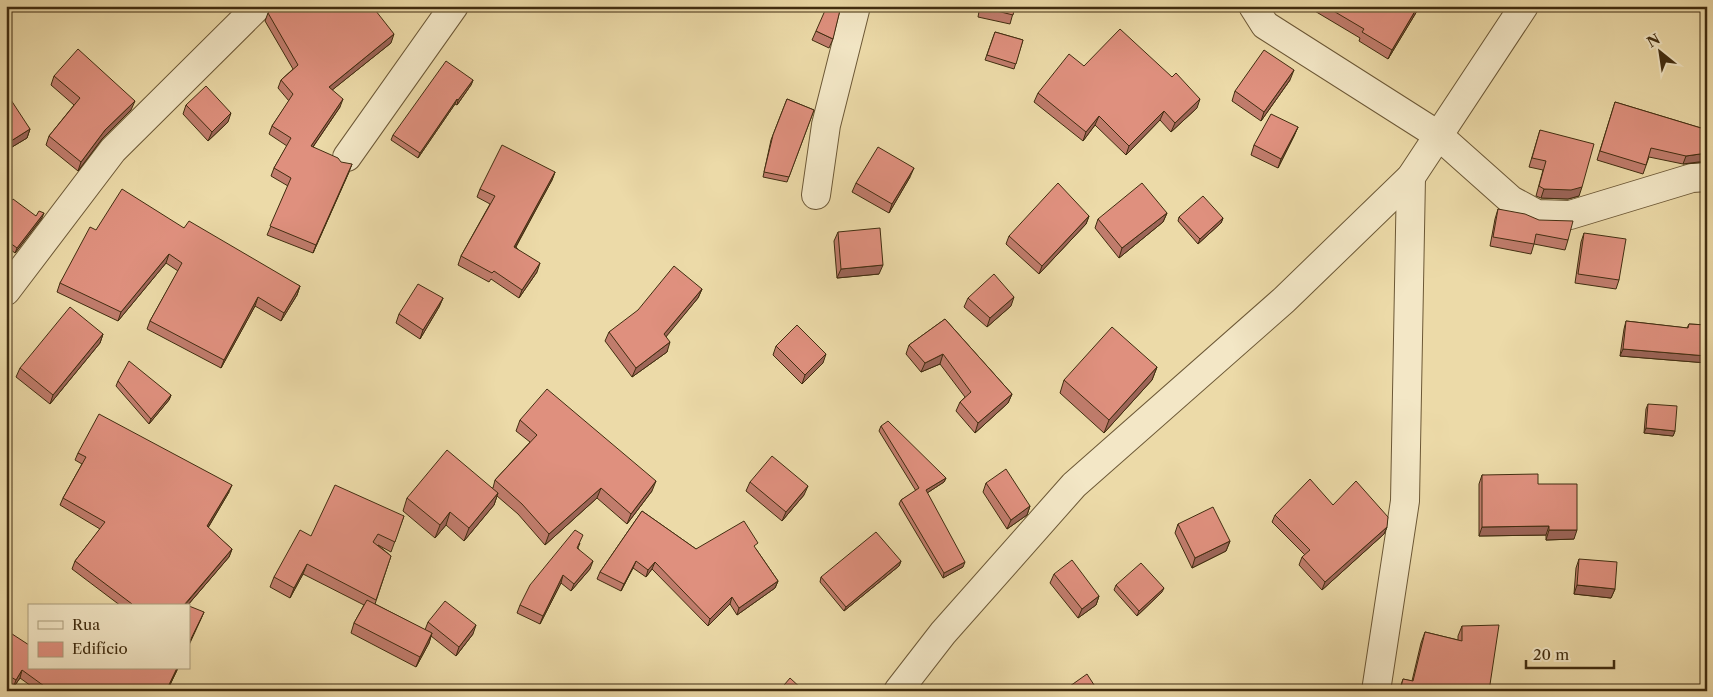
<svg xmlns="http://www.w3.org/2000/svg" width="1713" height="697" viewBox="0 0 1713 697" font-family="'Libre Caslon Text',serif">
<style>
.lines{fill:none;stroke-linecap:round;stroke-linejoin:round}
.minor-casing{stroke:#6c5836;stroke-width:30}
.minor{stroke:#f3e7c6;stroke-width:28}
.wall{fill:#c07c6c;stroke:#412d10}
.shaded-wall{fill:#9c6558;stroke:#412d10}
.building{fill:#df907e;stroke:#412d10}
</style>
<rect width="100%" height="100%" fill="#ecdaa8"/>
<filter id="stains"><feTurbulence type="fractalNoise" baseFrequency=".004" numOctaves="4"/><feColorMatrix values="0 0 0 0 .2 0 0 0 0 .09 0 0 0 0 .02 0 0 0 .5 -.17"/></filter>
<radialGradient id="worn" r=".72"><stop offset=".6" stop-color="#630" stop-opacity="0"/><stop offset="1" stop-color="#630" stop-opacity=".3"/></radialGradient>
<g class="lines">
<!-- minor casing -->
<g class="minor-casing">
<g id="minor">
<polyline points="1253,6 1265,25 1438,135 1511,200 1537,214 1570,215 1692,178 1707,177"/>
<polyline points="347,157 454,6"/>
<polyline points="816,195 826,125 856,6"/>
<polyline points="6,291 113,150 258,6"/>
<polyline points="898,691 943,633 1074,485 1284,300 1411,177 1524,6"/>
<polyline points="1376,691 1405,501 1411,177"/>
</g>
</g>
<!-- minor -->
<use href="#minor" class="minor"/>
</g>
<!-- wall -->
<g class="wall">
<polygon points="980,6 1015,6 1010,24 978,17"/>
<polygon points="1308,6 1420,6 1388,59 1359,41 1360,38 1308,7"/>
<polygon points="268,13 391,43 332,90 340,107 313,147 349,172 313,253 267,235 288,186 271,176 274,168 287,146 269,134 272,126 289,101 278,88 281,80 293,69 265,21"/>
<polygon points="816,31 833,39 829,48 812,40"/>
<polygon points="995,32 1023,40 1014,69 985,60"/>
<polygon points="1084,66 1197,108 1171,132 1160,120 1126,155 1095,125 1083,141 1034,102 1038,93"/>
<polygon points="54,76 131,110 102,139 78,171 46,145 49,136 74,105 51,85"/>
<polygon points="473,80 471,85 457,105 455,104 418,158 391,140 393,135"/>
<polygon points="1290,80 1261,121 1232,101 1235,91"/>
<polygon points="787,99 814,110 787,182 763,177 771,140"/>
<polygon points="1615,102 1701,128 1707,110 1707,162 1683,164 1649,157 1643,174 1597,160"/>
<polygon points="6,103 30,129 27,138 7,150 6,149"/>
<polygon points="186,105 228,122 208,141 183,114"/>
<polygon points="1298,127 1294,136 1278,168 1251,155 1254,145"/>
<polygon points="1540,130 1579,196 1568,199 1541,198 1536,196 1543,170 1529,167"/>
<polygon points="555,172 552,180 516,247 537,272 519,298 491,279 489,282 458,265 461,256 490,204 477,197 480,189"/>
<polygon points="910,177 889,213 852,192 856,183"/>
<polygon points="6,208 42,218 15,253 6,246"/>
<polygon points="1498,209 1568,240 1565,250 1534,244 1531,254 1490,246 1495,219"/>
<polygon points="1167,213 1163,222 1119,258 1095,228 1098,219"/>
<polygon points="1089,216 1086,224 1039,274 1006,244 1009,236"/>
<polygon points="1179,217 1223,218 1221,223 1198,244 1178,221"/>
<polygon points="184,228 300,286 297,295 281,321 255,306 221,368 147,329 150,321 178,271 166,263 118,321 57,292 60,283 96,230"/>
<polygon points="838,232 879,274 837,278 834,241"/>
<polygon points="1584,233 1619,280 1616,289 1575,283 1581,242"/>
<polygon points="702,289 698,298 666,336 667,352 632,377 605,341 609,332"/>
<polygon points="443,298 439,307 420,339 396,323 399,314"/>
<polygon points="968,298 1011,306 987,327 964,307"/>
<polygon points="945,319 1012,394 1008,403 975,433 956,411 960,402 965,397 940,364 921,372 906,354 909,345"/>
<polygon points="1626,321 1687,328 1689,324 1707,325 1707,363 1620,356 1624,329"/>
<polygon points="103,334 100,343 50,404 16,377 20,368"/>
<polygon points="776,346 823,363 802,384 773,355"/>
<polygon points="1157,367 1152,380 1104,433 1060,393 1064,380"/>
<polygon points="118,381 171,395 169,400 149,424 116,386"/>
<polygon points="1648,404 1675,431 1673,436 1644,433 1646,409"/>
<polygon points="520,420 652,491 627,524 597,498 545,545 518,514 497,496 494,505 464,541 446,525 435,538 403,511 407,498 493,488 495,480 530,442 516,431"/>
<polygon points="881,426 946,478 944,482 927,493 963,567 943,578 899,504 901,500 916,491 879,431"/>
<polygon points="78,453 229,492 208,528 232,549 229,557 187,606 121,606 72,569 75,561 100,529 60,505 63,498 82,464 75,460"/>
<polygon points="1482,475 1538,484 1574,539 1546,540 1546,535 1479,536 1479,484"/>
<polygon points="750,482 804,495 782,521 746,491"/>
<polygon points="986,483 1030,506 1027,515 1007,529 983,492"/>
<polygon points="1333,505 1387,527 1384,534 1322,590 1299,565 1302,557 1305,555 1272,522 1275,515"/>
<polygon points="642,511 696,549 756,549 778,581 775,588 737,615 730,604 708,626 652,569 646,577 633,568 621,591 597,579 600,572"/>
<polygon points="404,516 391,552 378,545 391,556 375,604 425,630 428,622 473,634 456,656 431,636 429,643 416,667 351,633 354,623 364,605 303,574 290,598 270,587 274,577 311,536"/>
<polygon points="1178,524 1230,541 1226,551 1192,568 1175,533"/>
<polygon points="580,543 578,548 590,569 571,591 561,583 540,624 517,613 520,605"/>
<polygon points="1579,559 1615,589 1611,598 1574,594 1576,568"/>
<polygon points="901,561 899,566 844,611 820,582 821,577"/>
<polygon points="1054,574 1099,596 1096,605 1078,618 1050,583"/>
<polygon points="1116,585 1162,592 1137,616 1114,590"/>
<polygon points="1462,626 1489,691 1399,691 1403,679 1412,681 1421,643 1425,632 1458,640 1458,636"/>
<polygon points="6,630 29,668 178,668 167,691 38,691 20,678 13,688 6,683"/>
</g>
<!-- shaded-wall -->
<g class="shaded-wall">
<polygon points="1418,6 1420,6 1388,59 1392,50"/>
<polygon points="394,34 391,43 326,95 329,87"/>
<polygon points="1294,70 1290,80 1261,121 1264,112"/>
<polygon points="473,80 471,85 457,105 458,100"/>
<polygon points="343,99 340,107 308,154 311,146"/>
<polygon points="457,99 455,104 418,158 420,153"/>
<polygon points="1200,99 1197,108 1171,132 1175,123"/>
<polygon points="135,101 131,110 102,139 78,171 81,162 105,130"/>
<polygon points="1164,111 1160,120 1126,155 1129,146"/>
<polygon points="231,113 228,122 208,141 212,132"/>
<polygon points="1099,116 1095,125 1083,141 1086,132"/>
<polygon points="1298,127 1294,136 1278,168 1281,159"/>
<polygon points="30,129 27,138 7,150 11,141"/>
<polygon points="1707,153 1706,161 1683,164 1686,156"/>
<polygon points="352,164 349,172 313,253 316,245"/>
<polygon points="914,168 910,177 889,213 892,204"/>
<polygon points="555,172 552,180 511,255 514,247"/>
<polygon points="1582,187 1579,196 1568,199 1541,198 1544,189"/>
<polygon points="44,213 42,218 15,253 17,248"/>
<polygon points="1167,213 1163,222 1119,258 1122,248"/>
<polygon points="1089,216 1086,224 1039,274 1042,266"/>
<polygon points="1223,218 1221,223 1198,244 1200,239"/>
<polygon points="169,254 166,263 118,321 121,312"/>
<polygon points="540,263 537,272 519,298 522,290"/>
<polygon points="883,265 879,274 837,278 841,269"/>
<polygon points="300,286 297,295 281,321 284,313"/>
<polygon points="702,289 698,298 661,343 664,334"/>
<polygon points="258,297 255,306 221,368 224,360"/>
<polygon points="1014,297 1011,306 987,327 990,318"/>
<polygon points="443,298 439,307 420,339 423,330"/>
<polygon points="103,334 100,343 50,404 53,395"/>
<polygon points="670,342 667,352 632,377 636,368"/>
<polygon points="1623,349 1707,356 1707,363 1620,356"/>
<polygon points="826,354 823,363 802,384 805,375"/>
<polygon points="943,354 940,364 921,372 925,363"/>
<polygon points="1157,367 1152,380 1104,433 1109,420"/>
<polygon points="1012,394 1008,403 975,433 978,423"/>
<polygon points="171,395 169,400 149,424 151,419"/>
<polygon points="1646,428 1675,431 1673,436 1644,433"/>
<polygon points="946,478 944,482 924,495 926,490"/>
<polygon points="656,481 652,491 627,524 631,514"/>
<polygon points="232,485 229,492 204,534 207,526"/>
<polygon points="808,486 804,495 782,521 786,512"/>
<polygon points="601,488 597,498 545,545 549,534"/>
<polygon points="498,493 494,505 464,541 469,528"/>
<polygon points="1030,506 1027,515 1007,529 1011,520"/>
<polygon points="450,512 446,525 435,538 440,525"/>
<polygon points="1549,526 1546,535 1479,536 1482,527"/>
<polygon points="1387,527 1384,534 1322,590 1325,582"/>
<polygon points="1549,530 1577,530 1574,539 1546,540"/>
<polygon points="1230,541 1226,551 1192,568 1195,558"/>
<polygon points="232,549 229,557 187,606 184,606"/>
<polygon points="593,561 590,569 571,591 574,584"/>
<polygon points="636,561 633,568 621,591 624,584"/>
<polygon points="901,561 899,566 844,611 846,607"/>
<polygon points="655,562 652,569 646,577 648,570"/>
<polygon points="965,562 963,567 943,578 944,573"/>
<polygon points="307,564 303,574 290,598 294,588"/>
<polygon points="563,575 561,583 540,624 543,616"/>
<polygon points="778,581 775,588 737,615 739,608"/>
<polygon points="1577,585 1615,589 1611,598 1574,594"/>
<polygon points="1164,588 1162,592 1137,616 1139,611"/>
<polygon points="1099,596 1096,605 1078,618 1082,609"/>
<polygon points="732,597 730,604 708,626 710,619"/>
<polygon points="204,612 201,619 189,645 189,643"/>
<polygon points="476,625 473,634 456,656 459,647"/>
<polygon points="432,633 429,643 416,667 420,657"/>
<polygon points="177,668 178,668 167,691 166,691"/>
<polygon points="22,670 20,678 13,688 16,680"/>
</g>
<!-- building -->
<g class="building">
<polygon points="273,6 372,6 394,34 329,87 343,99 311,146 338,158 341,162 352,164 316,245 270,226 291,178 274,168 291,138 272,126 293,94 281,80 298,65 268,13"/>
<polygon points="827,6 841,6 833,39 816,31"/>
<polygon points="981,6 1015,6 1013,15 981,7"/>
<polygon points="1325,6 1418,6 1392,50 1362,32 1364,29"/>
<polygon points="1120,29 1172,77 1176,73 1200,99 1175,123 1164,111 1129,146 1099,116 1086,132 1038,93 1069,54 1084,66"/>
<polygon points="995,32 1023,40 1016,64 987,55"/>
<polygon points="78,49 135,101 105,130 81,162 49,136 80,98 54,76"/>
<polygon points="1264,50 1294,70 1264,112 1235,91"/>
<polygon points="446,61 473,80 458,100 457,99 420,153 393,135"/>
<polygon points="206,86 231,113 212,132 186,105"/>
<polygon points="787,99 814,110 789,177 764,172 773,135"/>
<polygon points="11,100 30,129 11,141 6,135 6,103"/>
<polygon points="1615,102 1701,128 1707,110 1707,153 1686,156 1651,148 1646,165 1600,151"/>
<polygon points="1271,114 1298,127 1281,159 1254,145"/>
<polygon points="1540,130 1594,144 1582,187 1571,190 1544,189 1539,186 1546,161 1532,158"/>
<polygon points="502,145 555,172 514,247 540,263 522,290 494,271 492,273 461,256 495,196 480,189"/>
<polygon points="878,147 914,168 892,204 856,183"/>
<polygon points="1058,183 1089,216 1042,266 1009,236"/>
<polygon points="1142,183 1167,213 1122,248 1098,219"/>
<polygon points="122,189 184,228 189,221 300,286 284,313 258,297 224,360 150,321 182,263 169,254 121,312 60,283 90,227 96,230"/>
<polygon points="1203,196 1223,218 1200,239 1179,217"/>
<polygon points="13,199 36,216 39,211 44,213 17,248 6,240 6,208"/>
<polygon points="1498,209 1525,214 1539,220 1573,221 1568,240 1536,234 1534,244 1493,237"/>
<polygon points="880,228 883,265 841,269 838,232"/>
<polygon points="1584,233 1626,239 1619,280 1578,274"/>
<polygon points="674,266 702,289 664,334 670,342 636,368 609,332 638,310"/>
<polygon points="994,274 1014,297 990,318 968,298"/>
<polygon points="418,284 443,298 423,330 399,314"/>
<polygon points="70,307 103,334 53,395 20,368"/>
<polygon points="945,319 1012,394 978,423 960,402 971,392 943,354 925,363 909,345"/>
<polygon points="1626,321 1688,328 1689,324 1707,325 1707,356 1623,349"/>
<polygon points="797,325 826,354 805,375 776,346"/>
<polygon points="1112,327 1157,367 1109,420 1064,380"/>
<polygon points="129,361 171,395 151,419 118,381"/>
<polygon points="547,389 656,481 631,514 601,488 549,534 522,504 495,480 537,435 520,420"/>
<polygon points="1648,404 1677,406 1675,431 1646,428"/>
<polygon points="99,414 232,485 207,526 232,549 184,605 187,606 131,606 132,604 75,561 105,522 63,498 86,457 78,453"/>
<polygon points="888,421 946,478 926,490 965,562 944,573 901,500 919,488 881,426"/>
<polygon points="447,450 498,493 469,528 450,512 440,525 407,498"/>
<polygon points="772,456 808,486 786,512 750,482"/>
<polygon points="1006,469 1030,506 1011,520 986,483"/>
<polygon points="1538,474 1538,484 1577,484 1577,530 1549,530 1549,526 1482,527 1482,475"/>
<polygon points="1310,479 1333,505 1356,481 1388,517 1387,527 1325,582 1302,557 1310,550 1275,515"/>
<polygon points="335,485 404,516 395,542 378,534 373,542 391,556 376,600 307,564 294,588 274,577 300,530 311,536"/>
<polygon points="1213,507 1230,541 1195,558 1178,524"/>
<polygon points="642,511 696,549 744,521 758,543 754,546 778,581 739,608 732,597 710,619 655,562 648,570 636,561 624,584 600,572"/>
<polygon points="575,530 583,535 577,548 593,561 574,584 563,575 543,616 520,605 530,585"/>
<polygon points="876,532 901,561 846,607 821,577"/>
<polygon points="1579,559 1617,562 1615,589 1577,585"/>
<polygon points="1072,560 1099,596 1082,609 1054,574"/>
<polygon points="1141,563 1164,588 1139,611 1116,585"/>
<polygon points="367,600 432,633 420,657 354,623"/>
<polygon points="445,601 476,625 459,647 428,622"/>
<polygon points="189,606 204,612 189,643"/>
<polygon points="1499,625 1489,691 1400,691 1403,679 1413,681 1425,632 1462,641 1462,626"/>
<polygon points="6,630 29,645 29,668 177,668 166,691 51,691 22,670 16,680 6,674"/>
<polygon points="1087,674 1098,691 1063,691"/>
<polygon points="790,678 804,691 779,691"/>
</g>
<!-- margin -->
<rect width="1713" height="697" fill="none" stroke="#ecdaa8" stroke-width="25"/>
<rect x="8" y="8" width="1698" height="682" fill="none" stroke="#412d10" stroke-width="2.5"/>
<rect x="12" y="12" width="1688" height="672" fill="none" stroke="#412d10"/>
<!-- legend -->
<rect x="28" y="604" width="162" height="65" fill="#f3e7c6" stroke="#ac9d7d"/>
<rect x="38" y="621" width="25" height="8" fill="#f3e7c6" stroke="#ac9d7d"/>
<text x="72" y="630" font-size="15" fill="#412d10">Rua</text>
<rect x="38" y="642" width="25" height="15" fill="#df907e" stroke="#ac9d7d"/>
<text x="72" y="654" font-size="15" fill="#412d10">Edifício</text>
<!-- north arrow -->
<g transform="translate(1660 52) rotate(330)" stroke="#f3e7c6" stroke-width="4" paint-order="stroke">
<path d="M0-4L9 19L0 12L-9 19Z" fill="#412d10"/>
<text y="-8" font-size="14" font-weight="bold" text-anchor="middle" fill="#412d10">N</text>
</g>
<!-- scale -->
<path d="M1526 660v8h88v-8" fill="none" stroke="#412d10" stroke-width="2.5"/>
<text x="1533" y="660" font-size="15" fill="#412d10" stroke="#f3e7c6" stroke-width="4" paint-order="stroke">20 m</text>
<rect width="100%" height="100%" filter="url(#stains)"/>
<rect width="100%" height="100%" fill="url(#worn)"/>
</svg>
